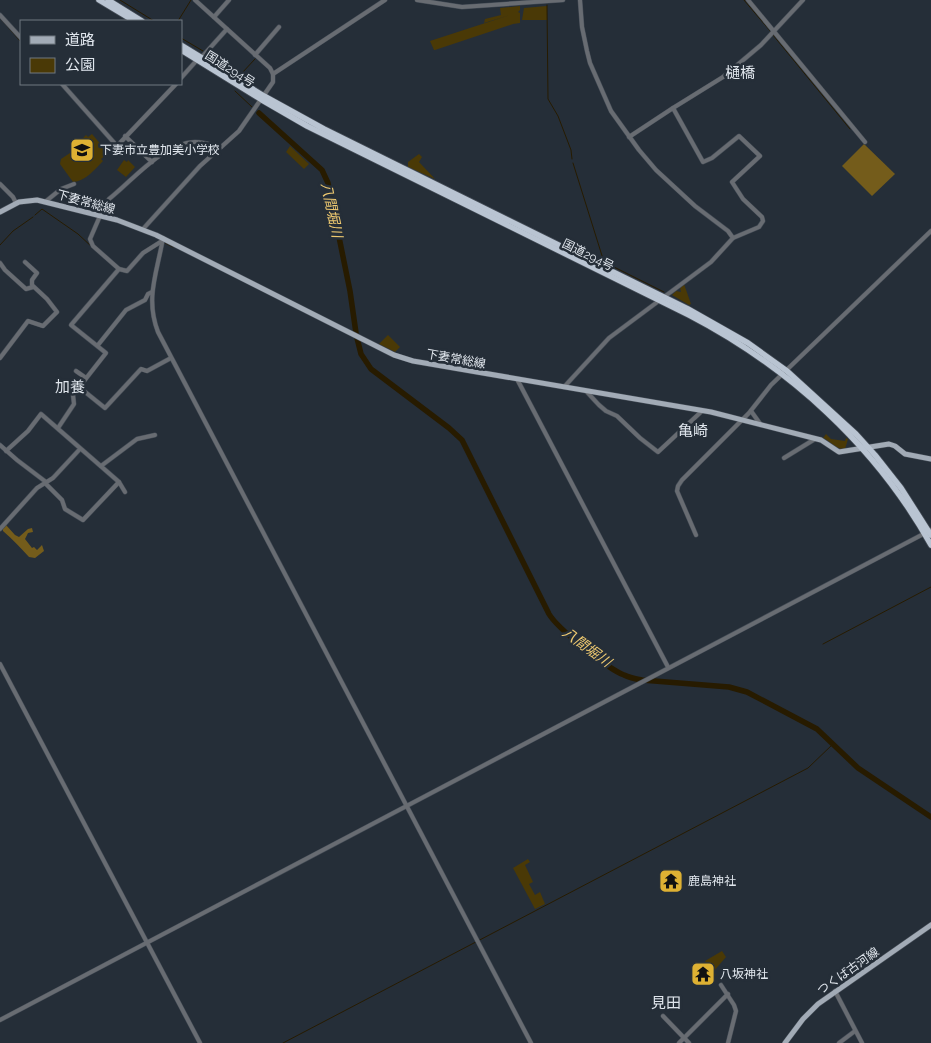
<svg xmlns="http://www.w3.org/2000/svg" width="931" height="1043" viewBox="0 0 931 1043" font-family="Raleway,'Noto Sans JP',sans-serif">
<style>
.green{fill:#4a3906}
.forest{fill:#745c1b}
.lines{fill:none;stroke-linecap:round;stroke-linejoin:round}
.stream{stroke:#271b00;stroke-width:1}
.river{stroke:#271b00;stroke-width:5.5}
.minor-casing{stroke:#434b55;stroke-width:5}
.major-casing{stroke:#434b55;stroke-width:6}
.highway-casing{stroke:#434b55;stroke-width:7}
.minor{stroke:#686c72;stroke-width:4}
.major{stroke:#a2abb6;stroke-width:5}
.highway{stroke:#b9c4d2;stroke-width:5.5}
.labels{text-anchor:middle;stroke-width:5;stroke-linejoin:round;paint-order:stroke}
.street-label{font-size:12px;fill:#e0e6ed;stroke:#252e38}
.poi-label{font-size:12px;fill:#e0e6ed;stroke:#252e38;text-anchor:start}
.water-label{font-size:14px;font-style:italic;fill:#eec970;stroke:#252e38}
.quarter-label{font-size:15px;fill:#e0e6ed;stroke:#252e38}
</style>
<rect width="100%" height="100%" fill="#252e38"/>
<!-- green -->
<g class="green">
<polygon points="520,6 520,10 518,12 520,13 520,23 513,24 435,50 434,50 430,41 433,40 516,13 484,23 485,19 501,15 500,8"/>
<polygon points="547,6 547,20 522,20 524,8"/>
<path d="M92,134l16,19 -7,6 2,2c-9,9 -17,20 -30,21l-13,-18 1,-5 9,-6v-1l11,-9 -1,-2 6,-6 2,2z"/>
<polygon points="290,146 309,164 304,169 286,152"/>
<polygon points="419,154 422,157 419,162 435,179 408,167 408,162"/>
<polygon points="124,160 127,162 128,160 135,167 126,177 117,170"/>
<polygon points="684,284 691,304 689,305 672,295 676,291 681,292 680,287"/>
<polygon points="388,335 400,347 395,352 379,344"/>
<path d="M826,434l5,5 14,2 1,-3 2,1 -3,10c-10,1 -14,-8 -22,-11z"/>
<polygon points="528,859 530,862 525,865 533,882 529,884 535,895 540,892 545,904 535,909 513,868"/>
<polygon points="722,951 726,957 713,972 716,975 714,976 705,961"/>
</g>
<!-- forest -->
<g class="forest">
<polygon points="864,144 895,174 872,196 842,166"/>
<path d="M6,525l9,10 4,2 9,-8 4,-1 1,4 -5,1 -3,6 7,9 2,-1 3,3 5,-5 2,6 -9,7 -6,-1c-8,-9 -16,-17 -26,-26v-5z"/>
<polygon points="675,873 680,883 678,886 670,890 667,890 662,880"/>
</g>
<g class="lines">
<!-- stream -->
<g class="stream">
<polyline points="120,0 154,21"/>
<polyline points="744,0 771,32"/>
<polyline points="547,5 548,99 558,116 571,150 572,159"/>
<polyline points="0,18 21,42"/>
<polyline points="178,21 191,0"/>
<polyline points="773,35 850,129"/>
<polyline points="181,38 203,51"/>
<polyline points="207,54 244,76 244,77"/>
<polyline points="242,73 255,59"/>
<polyline points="59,84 65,90"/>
<polyline points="235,91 252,107"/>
<polyline points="573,163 604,262 664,292"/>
<polyline points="35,215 42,209 78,234 92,247"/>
<polyline points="165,243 173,247"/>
<polyline points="0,245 13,231 33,217"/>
<polyline points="823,644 931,587"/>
<polyline points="283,1043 808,768 833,744"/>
</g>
<!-- river -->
<g class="river">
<polyline points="259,113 322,170 328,183 350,291 356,333"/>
<path d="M357,338l4,16 10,15 78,59 13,12 87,174c8,14 59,55 75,61 6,3 12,4 18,5l87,7 18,5 70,37 41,39 73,49"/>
</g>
<!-- minor casing -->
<g class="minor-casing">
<g id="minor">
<polyline points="417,0 462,7 563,0"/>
<polyline points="748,0 865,142"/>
<polyline points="0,15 21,38"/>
<polyline points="214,17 229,0"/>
<polyline points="255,55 279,27"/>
<polyline points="201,58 227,29"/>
<polyline points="273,74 385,0"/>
<polyline points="181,78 197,60"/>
<polyline points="62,84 117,146 176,84"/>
<polyline points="673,108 703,162 712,158 739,136 760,156 732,182 743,199 762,217 763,221 759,227 733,238"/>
<polyline points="125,136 152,162"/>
<polyline points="629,137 673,108 723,77 761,45 803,0"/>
<polyline points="0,184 13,197 16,203"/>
<polyline points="45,202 61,189 74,184"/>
<polyline points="143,229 200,166 239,131 273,82 273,74 270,68 195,0"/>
<path d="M163,238c-6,35 -18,60 -5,94l373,711"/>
<path d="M162,241l-19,12 -16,18 -8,-2 -26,-23 -3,-7 13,-30 6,-10c24,-19 54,-56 86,-57 9,0 18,3 26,5"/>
<polyline points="0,263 5,270 26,289 33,287"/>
<polyline points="98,345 126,310 145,300 148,294 152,292"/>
<polyline points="0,358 28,321 43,326 57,312 47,299 32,285 32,280 37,273 25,262"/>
<polyline points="76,371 86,378"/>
<polyline points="517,379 668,667"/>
<polyline points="79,387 105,408 141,369 147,371 171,358"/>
<polyline points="564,387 609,338 711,262 733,238 728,231 695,206 656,170 639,150 611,111 590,63 587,51 582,27 580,0"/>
<polyline points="586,391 599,405 606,411 617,416 640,438 658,452 702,411"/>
<polyline points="751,411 761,425"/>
<polyline points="58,428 74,404 73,395 106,353 71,325 119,269"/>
<polyline points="0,445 17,460 46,482"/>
<polyline points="6,451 28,431 41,414 119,482 125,492"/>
<polyline points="784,458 815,439"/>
<polyline points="101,466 137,439 155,435"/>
<polyline points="45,483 62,500 65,509 83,520 119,482"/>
<polyline points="0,529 37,488 53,478 80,449"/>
<polyline points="696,535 677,491 678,486 682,480 749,413 771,385 931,231"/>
<polyline points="0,664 200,1043"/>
<polyline points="721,985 734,1005 736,1011 728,1043"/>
<polyline points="835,991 862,1043"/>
<polyline points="663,1016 689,1043"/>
<polyline points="0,1020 931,530"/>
<polyline points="679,1043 728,994"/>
<polyline points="839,1043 855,1031"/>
</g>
</g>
<!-- major casing -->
<g class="major-casing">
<g id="major">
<polyline points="0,212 19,202 37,200 117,220 156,235 394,355 413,361 711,412 821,440 839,452 889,444 895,446 905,454 931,459"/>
<polyline points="785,1043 803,1019 818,1004 931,925"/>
</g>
</g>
<!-- highway casing -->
<g class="highway-casing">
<g id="highway">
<polyline points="99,0 134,21"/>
<polyline points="108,0 142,21"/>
<polyline points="181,45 264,96 324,129 688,309 748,343 787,371 856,434 875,455 901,488 931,535"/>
<path d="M181,50l81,50 45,26 382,189c100,52 187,131 242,230"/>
</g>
</g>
<!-- minor -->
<use href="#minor" class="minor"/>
<!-- major -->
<use href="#major" class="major"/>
<!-- highway -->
<use href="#highway" class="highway"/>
</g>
<!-- icons -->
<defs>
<g id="school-square" transform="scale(1.25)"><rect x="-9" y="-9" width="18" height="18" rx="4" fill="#deb133" stroke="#252e38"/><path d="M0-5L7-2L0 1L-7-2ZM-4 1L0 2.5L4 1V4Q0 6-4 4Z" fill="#111"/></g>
<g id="temple-square" transform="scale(1.25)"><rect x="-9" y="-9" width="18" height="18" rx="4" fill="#deb133" stroke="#252e38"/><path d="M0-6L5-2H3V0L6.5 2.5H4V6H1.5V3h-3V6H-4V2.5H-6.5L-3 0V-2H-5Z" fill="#111"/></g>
</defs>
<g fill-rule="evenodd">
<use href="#school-square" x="82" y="150"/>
<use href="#temple-square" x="671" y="881"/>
<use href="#temple-square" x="703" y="974"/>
</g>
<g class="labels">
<!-- street labels -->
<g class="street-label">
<text transform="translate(230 69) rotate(32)" y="4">国道294号</text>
<text transform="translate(86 202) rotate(15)" y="4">下妻常総線</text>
<text transform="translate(588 255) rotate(26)" y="4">国道294号</text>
<text transform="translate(456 359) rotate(10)" y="4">下妻常総線</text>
<text transform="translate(848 971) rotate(-35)" y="4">つくば古河線</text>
</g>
<!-- poi labels -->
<g class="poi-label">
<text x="100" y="154">下妻市立豊加美小学校</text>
<text x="688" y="885">鹿島神社</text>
<text x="720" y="978">八坂神社</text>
</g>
<!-- water labels -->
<g class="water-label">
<text transform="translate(332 210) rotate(78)" y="5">八間堀川</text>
<text transform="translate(587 647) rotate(36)" y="5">八間堀川</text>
</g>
<!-- quarter labels -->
<g class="quarter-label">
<text x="740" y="78">樋橋</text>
<text x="70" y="392">加養</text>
<text x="693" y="436">亀崎</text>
<text x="666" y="1008">見田</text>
</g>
</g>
<!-- legend -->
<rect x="20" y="20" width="162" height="65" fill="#252e38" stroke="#707880"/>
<rect x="30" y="36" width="25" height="8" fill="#a2abb6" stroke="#707880"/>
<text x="65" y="45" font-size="15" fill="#e0e6ed">道路</text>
<rect x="30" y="58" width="25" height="15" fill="#4a3906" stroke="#707880"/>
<text x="65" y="70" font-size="15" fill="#e0e6ed">公園</text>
</svg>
